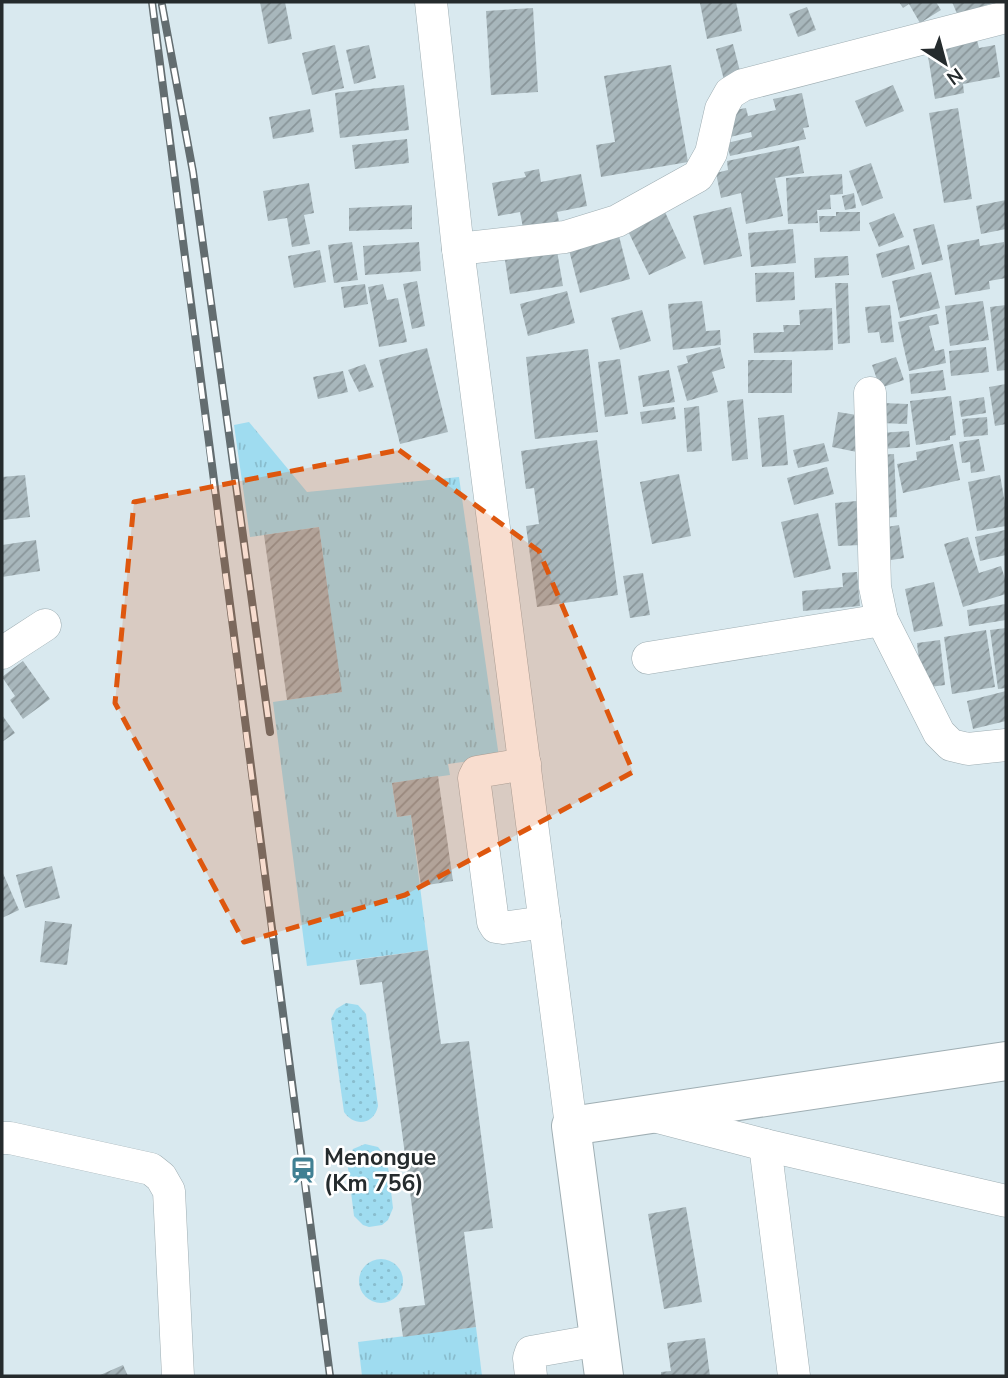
<svg xmlns="http://www.w3.org/2000/svg" width="1008" height="1378" viewBox="0 0 1008 1378" font-family="'Nunito Sans',sans-serif">
<style>
.grass{fill:url(#grass-tufts)}
.garden{fill:url(#garden-dots)}
.building{fill:url(#building-hatch)}
.lines{fill:none;stroke-linecap:round;stroke-linejoin:round}
.minor-casing{stroke:#9faeb3;stroke-width:33}
.major-casing{stroke:#9faeb3;stroke-width:40}
.minor{stroke:#fff;stroke-width:32}
.major{stroke:#fff;stroke-width:38}
.rail-casing{stroke:#636d70;stroke-width:8}
.rail{stroke:#fff;stroke-width:5;stroke-dasharray:16;stroke-linecap:butt}
.marked{fill:#de570e;fill-opacity:0.2;stroke:#de570e;stroke-width:5;stroke-dasharray:14 9;stroke-linejoin:round}
.labels{text-anchor:middle;stroke-width:5;stroke-linejoin:round;paint-order:stroke}
.poi-label{font-size:23px;font-weight:bold;fill:#252b2d;stroke:#fff;text-anchor:start}
</style>
<defs>
<pattern id="grass-tufts" width="24" height="20" patternUnits="userSpaceOnUse" patternTransform="scale(1.75)"><rect width="24" height="20" fill="#9fdcf0"/><path d="M3 7l-1-3M5 7V3M7 7l1-3M15 17l-1-3M17 17v-4M19 17l1-3" fill="none" stroke="#89bdce"/></pattern>
<pattern id="garden-dots" width="8" height="8" patternUnits="userSpaceOnUse" patternTransform="scale(1.75)"><rect width="8" height="8" fill="#9fdcf0"/><path d="M2 2h.1M6 6h.1" fill="none" stroke="#89bdce" stroke-width="1.8" stroke-linecap="round"/></pattern>
<pattern id="building-hatch" width="6" height="6" patternUnits="userSpaceOnUse" patternTransform="scale(1.75)"><rect width="6" height="6" fill="#a8b7bc"/><path d="M-1 1l2-2M0 6l6-6M5 7l2-2" fill="none" stroke="#899599"/></pattern>
</defs>
<rect width="100%" height="100%" fill="#d9e9ef"/>
<!-- grass -->
<g class="grass">
<polygon points="249,422 307,492 459,477 499,757 448,764 450,775 392,783 397,817 411,815 428,950 307,966 273,702 341,692 319,527 250,537 234,425"/>
<polygon points="476,1327 482,1376 362,1376 358,1342"/>
</g>
<!-- garden -->
<g class="garden">
<path d="M346,1003l12,2 8,9 12,92c-4,19 -24,21 -34,6l-13,-93 5,-10z"/>
<polygon points="365,1144 378,1147 387,1158 393,1208 388,1220 382,1225 369,1227 363,1225 354,1216 347,1160 353,1149"/>
<circle cx="381" cy="1281" r="22"/>
</g>
<!-- building -->
<g class="building">
<polygon points="260,2 285,2 292,39 268,44"/>
<polygon points="707,2 736,2 742,31 707,39 700,3"/>
<polygon points="899,2 936,2 941,10 920,23 909,4 903,8"/>
<polygon points="952,2 994,2 958,16"/>
<polygon points="807,7 816,30 798,37 789,14"/>
<polygon points="533,8 538,92 491,95 486,11"/>
<polygon points="977,40 979,48 995,45 1000,77 963,84 964,93 935,99 927,50"/>
<polygon points="733,44 743,83 726,88 716,49"/>
<polygon points="335,45 344,88 312,95 302,53"/>
<polygon points="369,45 376,78 354,84 346,50"/>
<polygon points="671,65 688,162 601,177 596,145 615,142 604,76"/>
<polygon points="404,85 409,130 340,138 335,93"/>
<polygon points="893,85 904,111 866,127 855,101"/>
<polygon points="802,93 809,127 803,128 806,139 730,156 727,143 752,137 751,132 730,137 724,112 746,108 748,116 776,110 773,99"/>
<polygon points="958,108 972,199 944,203 929,113"/>
<polygon points="310,109 314,132 273,139 269,117"/>
<polygon points="407,139 409,163 355,169 352,145"/>
<polygon points="799,146 804,173 775,178 783,216 746,224 741,193 721,198 716,173 728,170 727,161"/>
<polygon points="871,163 883,198 862,206 849,171"/>
<polygon points="539,169 541,182 581,174 587,206 557,212 560,226 524,233 520,212 498,216 492,183 526,177 524,172"/>
<polygon points="842,174 843,194 830,195 831,209 817,210 818,223 788,224 786,178"/>
<polygon points="309,183 314,213 304,215 310,244 292,247 287,218 268,221 263,191"/>
<polygon points="854,193 856,208 845,210 842,196"/>
<polygon points="1006,200 1006,229 981,234 976,206"/>
<polygon points="412,205 412,229 349,231 349,208"/>
<polygon points="731,207 742,256 704,265 693,216"/>
<polygon points="665,212 686,258 649,275 627,229"/>
<polygon points="836,212 860,212 860,231 820,232 819,216 836,216"/>
<polygon points="894,213 904,237 879,247 869,223"/>
<polygon points="934,224 943,260 922,265 913,229"/>
<polygon points="793,229 796,263 751,267 748,233"/>
<polygon points="619,236 630,279 580,293 569,250"/>
<polygon points="979,239 980,246 1004,242 1006,278 989,281 990,289 955,295 947,245"/>
<polygon points="352,242 358,280 334,283 328,245"/>
<polygon points="419,242 421,271 365,275 363,246"/>
<polygon points="909,245 915,269 882,278 876,254"/>
<polygon points="320,250 326,282 294,288 288,256"/>
<polygon points="557,251 563,286 510,294 505,260"/>
<polygon points="848,256 849,275 815,278 814,258"/>
<polygon points="794,272 795,300 756,302 755,273"/>
<polygon points="931,272 940,308 900,318 892,281"/>
<polygon points="417,281 425,326 412,329 403,284"/>
<polygon points="835,283 848,283 850,343 838,344"/>
<polygon points="365,284 368,304 344,308 341,287"/>
<polygon points="383,284 387,300 398,298 407,342 379,347 368,287"/>
<polygon points="567,291 575,323 528,336 520,304"/>
<polygon points="702,301 706,331 720,330 721,345 673,350 668,304"/>
<polygon points="983,301 989,340 950,346 945,306"/>
<polygon points="890,305 894,342 881,343 879,332 868,333 865,307"/>
<polygon points="1006,305 1006,370 997,371 990,307"/>
<polygon points="832,308 833,350 754,353 753,333 784,332 783,325 800,325 799,310"/>
<polygon points="642,310 651,341 620,350 611,318"/>
<polygon points="937,314 939,324 929,326 935,351 944,349 946,363 909,371 898,322"/>
<polygon points="720,347 725,368 712,372 718,392 687,401 677,366 688,363 686,356"/>
<polygon points="986,347 989,372 951,376 949,351"/>
<polygon points="427,348 448,432 400,444 379,360"/>
<polygon points="588,349 598,432 535,439 526,357"/>
<polygon points="896,357 904,380 880,388 872,365"/>
<polygon points="620,359 628,414 605,417 598,362"/>
<rect x="748" y="360" width="44" height="33"/>
<polygon points="365,364 374,387 359,392 348,370"/>
<polygon points="669,370 675,402 643,407 638,376"/>
<polygon points="943,370 946,390 911,394 909,374"/>
<polygon points="343,371 348,392 318,399 313,377"/>
<polygon points="1006,384 1006,424 995,426 989,387"/>
<polygon points="951,396 956,435 950,436 950,440 916,445 910,401"/>
<polygon points="984,397 986,413 961,417 959,401"/>
<polygon points="743,399 748,459 732,461 727,401"/>
<polygon points="882,403 908,404 907,424 881,423"/>
<polygon points="699,406 702,451 687,452 684,408"/>
<polygon points="674,407 676,419 642,424 640,412"/>
<polygon points="838,412 863,416 857,452 832,447"/>
<polygon points="784,415 788,465 762,467 758,418"/>
<polygon points="987,417 988,435 964,437 962,419"/>
<polygon points="909,431 910,447 882,449 881,433"/>
<polygon points="979,439 985,471 971,473 970,462 962,463 959,442"/>
<polygon points="597,440 618,595 537,607 526,526 539,524 534,488 526,489 521,451"/>
<polygon points="824,443 829,461 798,468 793,450"/>
<polygon points="953,444 960,480 903,493 897,464 917,460 916,452"/>
<polygon points="894,454 897,517 882,518 879,455"/>
<polygon points="827,467 834,494 794,505 787,478"/>
<polygon points="679,474 691,536 652,544 640,482"/>
<polygon points="25,475 30,517 2,520 2,477"/>
<polygon points="1000,475 1006,509 1006,526 977,531 968,482"/>
<polygon points="857,501 861,545 838,546 835,503"/>
<polygon points="818,513 831,569 794,578 781,522"/>
<polygon points="899,525 904,558 885,561 881,528"/>
<polygon points="319,527 342,692 287,700 264,535"/>
<polygon points="1005,530 1006,555 980,561 975,537"/>
<polygon points="968,537 979,573 1001,566 1006,582 1006,594 963,607 944,544"/>
<polygon points="36,540 40,571 2,577 2,545"/>
<polygon points="857,572 860,606 803,611 802,591 843,587 842,573"/>
<polygon points="643,573 650,615 630,618 623,576"/>
<polygon points="934,582 943,626 914,632 905,589"/>
<polygon points="1006,604 1006,620 969,626 967,610"/>
<polygon points="1006,628 1006,688 998,689 990,630"/>
<polygon points="986,630 995,687 952,694 944,637"/>
<polygon points="940,640 945,685 922,688 917,643"/>
<polygon points="23,661 50,699 23,719 10,700 15,696 2,677"/>
<polygon points="1006,691 1006,721 973,729 967,701"/>
<polygon points="2,715 15,733 2,742"/>
<polygon points="438,776 453,881 421,886 411,815 397,817 392,783"/>
<polygon points="52,866 60,898 25,908 16,875"/>
<polygon points="2,871 19,910 2,918"/>
<polygon points="45,921 72,924 67,965 40,962"/>
<polygon points="428,950 441,1044 469,1041 493,1228 464,1232 476,1327 403,1337 399,1308 425,1305 382,982 360,985 356,960"/>
<polygon points="686,1207 702,1302 664,1309 648,1214"/>
<polygon points="705,1338 710,1376 661,1376 661,1372 671,1371 667,1343"/>
<polygon points="123,1365 128,1376 98,1376"/>
</g>
<g class="lines">
<!-- minor casing -->
<g class="minor-casing">
<g id="minor">
<polyline points="431,2 458,249 571,1126"/>
<polyline points="458,249 565,237 617,221 698,176 711,153 721,109 730,93 743,85 1006,17"/>
<polyline points="870,393 875,587 882,620 939,733 951,745 968,749 1006,745"/>
<polyline points="2,653 45,625"/>
<polyline points="648,658 882,620"/>
<polyline points="525,764 477,772 474,778 493,922 496,927 503,928 545,922"/>
<polyline points="654,1116 765,1145 1006,1201"/>
<polyline points="2,1138 10,1138 151,1169 161,1177 169,1191 178,1376"/>
<polyline points="765,1145 794,1376"/>
<polyline points="531,1376 529,1358 531,1352 599,1340"/>
</g>
</g>
<!-- major casing -->
<g class="major-casing">
<polyline id="major" points="604,1376 571,1126 1006,1061"/>
</g>
<!-- minor -->
<use href="#minor" class="minor"/>
<!-- major -->
<use href="#major" class="major"/>
<!-- rail casing -->
<g class="rail-casing">
<g id="rail">
<path d="M152,2c58,458 118,916 178,1374"/>
<polyline points="162,5 193,172 270,732"/>
</g>
</g>
<!-- rail -->
<use href="#rail" class="rail"/>
</g>
<!-- marked area -->
<path class="marked" d="M399,450l140,101 94,221 -228,123 -161,47 -129,-239 19,-201z"/>
<!-- icons -->
<defs>
<g id="station-bare" transform="scale(2.1)"><path d="M-3-6H3Q5-6 5-4V2Q5 4 3 4L4.5 6H3L1.5 4h-3L-3 6H-4.5L-3 4Q-5 4-5 2V-4Q-5-6-3-6ZM-3.5-4v3h7v-3ZM-3.5 1v1.5H-2V1ZM2 1v1.5H3.5V1Z" fill="#408093" stroke="#fff" stroke-width="2.5" paint-order="stroke"/></g>
</defs>
<g fill-rule="evenodd">
<use href="#station-bare" x="303" y="1170"/>
</g>
<g class="labels">
<!-- poi labels -->
<g class="poi-label">
<text x="324" y="1165">Menongue<tspan x="324" dy="26">(Km 756)</tspan></text>
</g>
</g>
<!-- border -->
<rect width="1008" height="1378" fill="none" stroke="#252b2d" stroke-width="7"/>
<!-- north arrow -->
<g transform="translate(945 63) rotate(144)" stroke="#ffffff" stroke-width="5" paint-order="stroke">
<path d="M0-5L12 26L0 18L-12 26Z" fill="#252b2d"/>
<text y="-10" font-size="19" font-weight="bold" text-anchor="middle" fill="#252b2d">N</text>
</g>
</svg>
